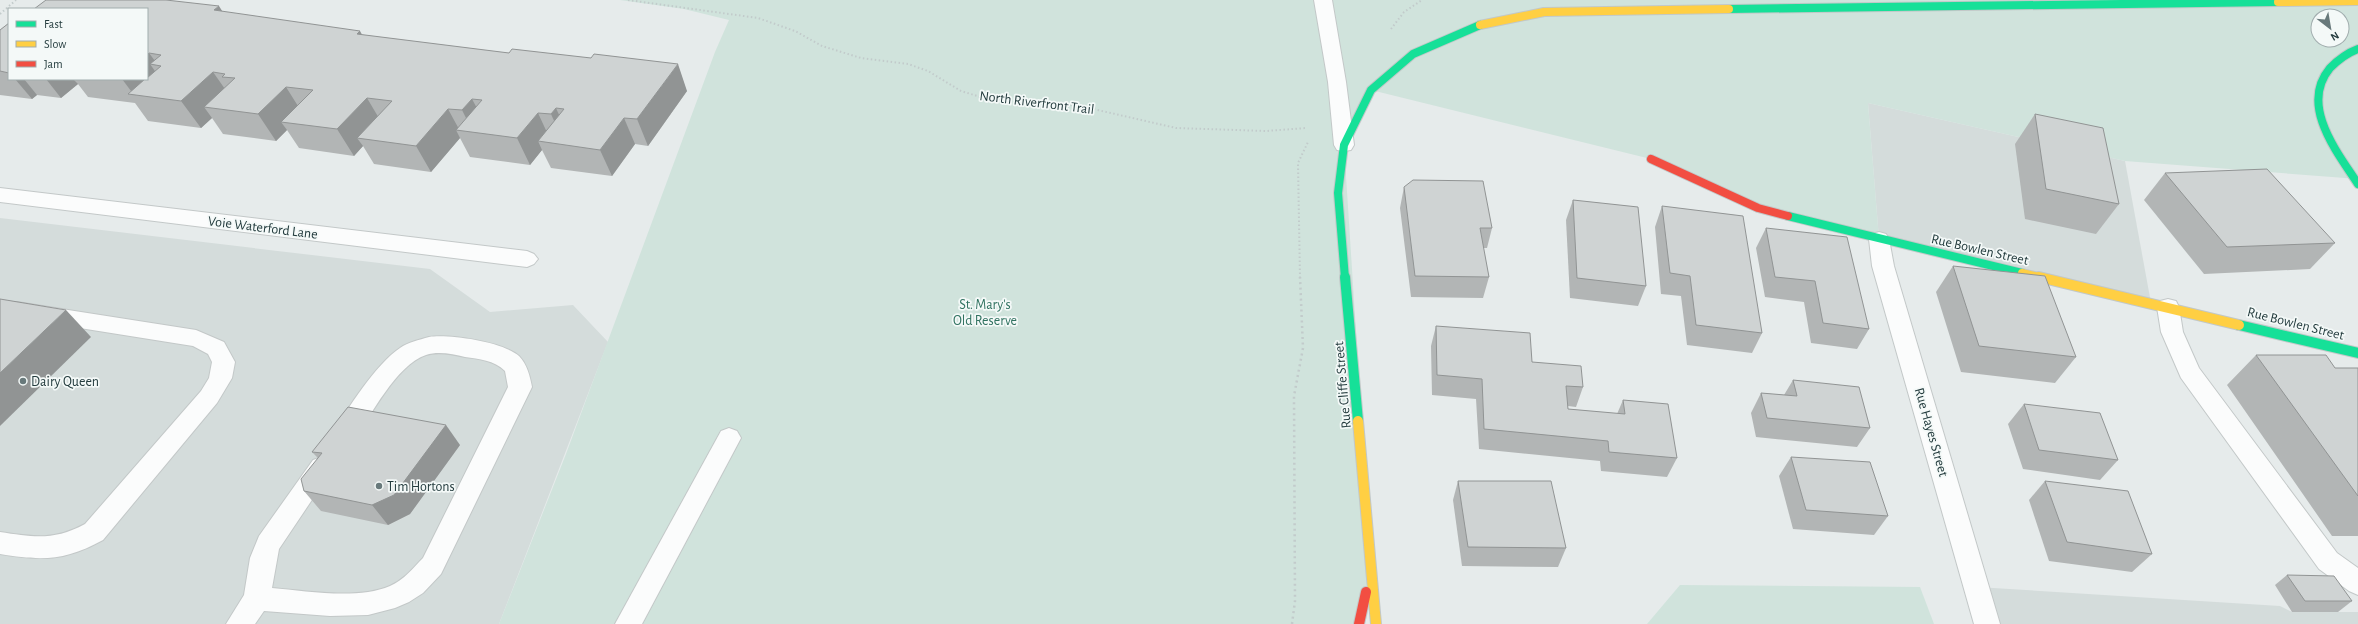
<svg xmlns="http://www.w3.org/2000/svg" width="2358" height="624" viewBox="0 0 2358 624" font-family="'Alegreya Sans',sans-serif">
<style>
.built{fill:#d4dcdb}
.green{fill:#d0e3dc;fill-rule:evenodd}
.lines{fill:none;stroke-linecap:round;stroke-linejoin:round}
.lane-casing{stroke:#c3c8c8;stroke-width:2}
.street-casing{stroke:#c3c8c8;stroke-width:2}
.fast-far1-casing{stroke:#c2c8c8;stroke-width:10}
.fast-casing{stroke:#c2c8c8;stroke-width:12}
.slow-far1-casing{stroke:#c2c8c8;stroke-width:10}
.slow-casing{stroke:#c2c8c8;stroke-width:12}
.jam-far1-casing{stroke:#c2c8c8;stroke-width:10}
.jam-casing{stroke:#c2c8c8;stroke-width:12}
.path-far1{stroke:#c2cbcb;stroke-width:2;stroke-dasharray:1.5 2.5;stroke-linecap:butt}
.path{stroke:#c2cbcb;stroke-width:2.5;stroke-dasharray:2 3.5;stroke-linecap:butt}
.lane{fill:#fbfcfc;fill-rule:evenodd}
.street{fill:#fbfcfc;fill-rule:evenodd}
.fast-far1{stroke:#16e098;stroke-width:8}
.fast{stroke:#16e098;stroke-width:10}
.slow-far1{stroke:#ffcf43;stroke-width:8}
.slow{stroke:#ffcf43;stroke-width:10}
.jam-far1{stroke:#f24e42;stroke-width:8}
.jam{stroke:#f24e42;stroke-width:10}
.wall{fill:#b2b5b5}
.shaded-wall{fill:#919494}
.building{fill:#cfd3d3;stroke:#919494}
.poi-dot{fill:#68797b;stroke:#f4f9f8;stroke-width:1.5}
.labels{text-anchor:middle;stroke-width:3.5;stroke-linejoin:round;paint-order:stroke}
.street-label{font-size:14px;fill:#243c3e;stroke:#f4f9f8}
.park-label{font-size:14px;fill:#307260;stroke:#f4f9f8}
.poi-label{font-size:14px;fill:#243c3e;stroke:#f4f9f8;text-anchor:start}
</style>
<rect width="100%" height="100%" fill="#e6ebeb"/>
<!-- built -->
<g class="built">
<polygon points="1868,103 2125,161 2151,303 1879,239"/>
<polygon points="0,218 430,269 490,312 573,305 608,342 499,624 0,624"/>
<polygon points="1977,587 2280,606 2292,612 2358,612 2358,624 1987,624"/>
</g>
<!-- green -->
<g class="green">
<path d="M620,0h1738v179l-233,-18 -257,-58 11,136 -121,-31 -107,-49 -280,-69 -27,55 27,418 -12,61h-860l67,-170 149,-402 14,-32 -45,-11zM2318,16h24v24h-24z"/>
<polygon points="1680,585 1920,587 1934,624 1647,624"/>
</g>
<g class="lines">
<!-- lane casing -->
<g class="lane-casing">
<g id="lane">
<polygon points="2168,299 2176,301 2179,307 2183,332 2199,368 2337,553 2358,568 2358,595 2349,591 2319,569 2181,378 2161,332 2157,307 2160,301"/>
<path d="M17,302l179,28 28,12 11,20 -3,16 -15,25 -114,137c-38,21 -61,21 -103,14v-22c33,5 54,9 85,-8l116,-133 8,-13 3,-16 -4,-8 -15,-8 -176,-28 -17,1v-16z"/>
<path d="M429,337c21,-3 74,5 90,19 8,8 11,20 13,31l-91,187 -18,19 -14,9 -14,6 -27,7 -38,1 -66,-5 -9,13h-29l18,-29 6,-37 9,-22 54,-76 9,-3 9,3 3,7 -55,82 -7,39c34,3 86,12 118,-2 14,-6 23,-18 33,-28l85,-171 -3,-16c-11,-11 -26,-12 -40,-14 -12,-3 -27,-6 -39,-2 -30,10 -55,61 -73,86l-8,3 -8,-3 -4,-7c13,-24 44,-71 67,-86 8,-6 19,-8 29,-11z"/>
<polygon points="729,428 737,431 741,438 642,624 615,624 721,431"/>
</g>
</g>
<!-- street casing -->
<g class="street-casing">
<g id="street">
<polygon points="1314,0 1332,0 1346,82 1354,145 1351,150 1344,151 1337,150 1334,145 1328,82"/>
<polygon points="0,188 527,251 534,254 538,259 534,264 527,267 0,202"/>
<polygon points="1879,232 1886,234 1889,239 1894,266 2000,624 1974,624 1872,266 1869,239 1872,234"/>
</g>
</g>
<!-- fast-far1 casing -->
<g class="fast-far1-casing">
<g id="fast-far1">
<polyline points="1729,9 2278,2"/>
<path d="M2358,49c-11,4 -20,11 -28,19 -31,37 7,84 28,116"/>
<polyline points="1788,216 2022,273"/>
<polyline points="1345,278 1338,193 1344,145 1371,90 1413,54 1480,25"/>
</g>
</g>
<!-- fast casing -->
<g class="fast-casing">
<g id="fast">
<polyline points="1345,277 1358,421"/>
<polyline points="2239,325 2358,353"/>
</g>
</g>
<!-- slow-far1 casing -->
<g class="slow-far1-casing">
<g id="slow-far1">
<polyline points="2278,2 2358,1"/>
<polyline points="1480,25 1544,12 1729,9"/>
<polyline points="2022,273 2043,278"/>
</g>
</g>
<!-- slow casing -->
<g class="slow-casing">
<g id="slow">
<polyline points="2039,277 2239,325"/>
<polyline points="1358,421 1376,624"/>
</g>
</g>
<!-- jam-far1 casing -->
<g class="jam-far1-casing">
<polyline id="jam-far1" points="1651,159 1758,208 1788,216"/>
</g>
<!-- jam casing -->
<g class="jam-casing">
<polyline id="jam" points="1359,624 1366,592"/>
</g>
<!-- path-far1 -->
<g class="path-far1">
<polyline points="628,0 758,18 795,31 822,46 861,58 908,64 928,71 961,91 987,99 1031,104 1076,105 1176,128 1266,131 1306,128"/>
<polyline points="0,14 16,0"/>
<polyline points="1391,29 1404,12 1422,0"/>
<polyline points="1300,278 1298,163 1308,142"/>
</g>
<!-- path -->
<polyline class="path" points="1292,624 1295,601 1294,396 1303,348 1300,277"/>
<!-- lane -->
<use href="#lane" class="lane"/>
<!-- street -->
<use href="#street" class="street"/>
<!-- fast-far1 -->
<use href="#fast-far1" class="fast-far1"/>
<!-- fast -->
<use href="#fast" class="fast"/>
<!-- slow-far1 -->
<use href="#slow-far1" class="slow-far1"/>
<!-- slow -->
<use href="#slow" class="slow"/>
<!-- jam-far1 -->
<use href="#jam-far1" class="jam-far1"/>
<!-- jam -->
<use href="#jam" class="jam"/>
</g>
<!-- wall -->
<g class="wall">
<polygon points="46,0 222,12 687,91 648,146 635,144 612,176 551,168 542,150 530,165 470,157 460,138 431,172 374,164 363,146 354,156 299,148 287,130 276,141 223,134 212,118 201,128 148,121 135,103 88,97 78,84 61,98 37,95 32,99 0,95 0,30 9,23 9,79 147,79"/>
<polygon points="2035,114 2119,204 2096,234 2025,219 2015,144"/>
<polygon points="2165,173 2335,243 2310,269 2204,274 2144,200"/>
<polygon points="1404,187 1492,228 1487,248 1483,248 1489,277 1483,298 1411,297 1400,208"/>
<polygon points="1573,200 1646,286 1638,306 1570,298 1566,220"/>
<polygon points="1662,206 1762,333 1752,353 1687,345 1681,296 1661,294 1655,227"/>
<polygon points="1766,228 1869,329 1857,349 1811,343 1804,302 1765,297 1756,248"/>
<polygon points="1953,266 2076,357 2055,383 1961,372 1936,292"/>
<polygon points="1436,326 1532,362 1583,387 1576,407 1568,406 1568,409 1617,414 1623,400 1677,458 1667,477 1601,471 1600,461 1479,449 1476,399 1432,395 1431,346"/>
<polygon points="2256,355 2335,368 2358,368 2358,536 2332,536 2227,385"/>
<polygon points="1793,380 1870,428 1857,447 1756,437 1751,413 1761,393 1784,395"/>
<polygon points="2024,404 2118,460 2100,480 2023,469 2008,424"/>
<polygon points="460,445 410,514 388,525 321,511 304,491 318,458 312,452"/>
<polygon points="1791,457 1888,516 1874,535 1793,529 1779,476"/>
<polygon points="1458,481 1566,548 1558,567 1462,566 1453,500"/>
<polygon points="2045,481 2152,554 2132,572 2049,561 2029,500"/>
<polygon points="2287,575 2352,601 2338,612 2292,612 2275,585"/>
</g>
<!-- shaded-wall -->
<g class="shaded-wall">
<polygon points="219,6 236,33 214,10"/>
<polygon points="360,31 375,58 357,34"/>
<polygon points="149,53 158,65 150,64 164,84 134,95 122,79 147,79 147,55"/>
<polygon points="678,64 687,91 648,146 637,119"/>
<polygon points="213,72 232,99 204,107 212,118 201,128 181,101"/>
<polygon points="15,79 24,79 37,95 32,99"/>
<polygon points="46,79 73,79 78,84 61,98"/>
<polygon points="286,87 303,114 281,122 287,130 276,141 258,114"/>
<polygon points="367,98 383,125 357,138 363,146 354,156 337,129"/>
<polygon points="472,99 486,125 473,132 462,110"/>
<polygon points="556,108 568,135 563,141 551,114"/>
<polygon points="448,109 460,131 456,130 460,138 431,172 416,146"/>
<polygon points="538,113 550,139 538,141 542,150 530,165 517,138"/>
<polygon points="624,118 635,144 612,176 600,150"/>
<polygon points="66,310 91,337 0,426 0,373"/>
<polygon points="446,425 460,445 410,514 388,525 372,505"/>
</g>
<!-- building -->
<g class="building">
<polygon points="46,0 166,0 219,6 214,10 360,31 357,34 509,53 512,49 591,58 594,54 678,64 637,119 624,118 600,150 538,141 564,109 556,108 551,114 538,113 517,138 456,130 482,100 472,99 462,110 448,109 416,146 357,138 392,101 367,98 337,129 281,122 313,90 286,87 258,114 204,107 235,78 222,77 225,74 213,72 181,101 128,94 145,79 147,79 147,78 161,66 150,64 161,55 149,53 147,55 147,9 34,9"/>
<polygon points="9,23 9,73 0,71 0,30"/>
<polygon points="2035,114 2103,128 2119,204 2046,189"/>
<polygon points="2267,169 2335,243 2227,247 2165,173"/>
<polygon points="1413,180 1483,181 1492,228 1480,228 1489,277 1415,276 1404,187"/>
<polygon points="1573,200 1638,207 1646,286 1577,278"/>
<polygon points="1662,206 1743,216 1762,333 1696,325 1690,276 1670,273"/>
<polygon points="1766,228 1847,237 1869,329 1823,323 1815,281 1775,277"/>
<polygon points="1953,266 2045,276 2076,357 1979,346"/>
<polygon points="0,299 66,310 0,373"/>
<polygon points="1436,326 1530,333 1532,362 1581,366 1583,387 1566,386 1568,409 1625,414 1623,400 1668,404 1677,458 1609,452 1608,441 1484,429 1482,379 1437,375"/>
<polygon points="2256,355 2326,355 2335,368 2358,368 2358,496"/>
<polygon points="1793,380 1859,387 1870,428 1767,418 1761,393 1797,396"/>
<polygon points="2024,404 2100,413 2118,460 2039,450"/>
<polygon points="348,407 446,425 394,495 372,505 304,491 301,479 322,453 312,452"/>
<polygon points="1791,457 1870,462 1888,516 1806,510"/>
<polygon points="1458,481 1551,481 1566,548 1468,547"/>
<polygon points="2045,481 2128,491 2152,554 2067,542"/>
<polygon points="2287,575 2334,576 2352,601 2305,601"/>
</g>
<!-- markers -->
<g class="poi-dot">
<circle cx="23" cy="381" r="4"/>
<circle cx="379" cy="486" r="4"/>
</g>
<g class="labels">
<!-- street labels -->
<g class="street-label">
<text transform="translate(1037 102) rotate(7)" y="5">North Riverfront Trail</text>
<text transform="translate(263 227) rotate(7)" y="5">Voie Waterford Lane</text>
<text transform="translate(1980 249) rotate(13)" y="5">Rue Bowlen Street</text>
<text transform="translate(2296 323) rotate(14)" y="5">Rue Bowlen Street</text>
<text transform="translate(1342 385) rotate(-95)" y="5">Rue Cliffe Street</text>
<text transform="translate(1932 432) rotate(74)" y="5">Rue Hayes Street</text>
</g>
<!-- park labels -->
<g class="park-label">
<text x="985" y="309">St. Mary's<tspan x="985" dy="16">Old Reserve</tspan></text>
</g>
<!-- poi labels -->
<g class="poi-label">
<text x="31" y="386">Dairy Queen</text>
<text x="387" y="491">Tim Hortons</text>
</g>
</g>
<!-- legend -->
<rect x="8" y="8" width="140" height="72" fill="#f4f9f8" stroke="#a1adae"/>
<rect x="16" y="21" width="20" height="6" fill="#16e098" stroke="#a1adae"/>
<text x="44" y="28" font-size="12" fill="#243c3e">Fast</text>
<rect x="16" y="41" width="20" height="6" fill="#ffcf43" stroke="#a1adae"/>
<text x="44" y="48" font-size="12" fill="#243c3e">Slow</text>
<rect x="16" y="61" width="20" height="6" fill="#f24e42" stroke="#a1adae"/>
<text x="44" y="68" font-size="12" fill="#243c3e">Jam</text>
<!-- north arrow -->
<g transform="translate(2330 28) rotate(149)"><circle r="19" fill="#f4f9f8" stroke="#a1adae"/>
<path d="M0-3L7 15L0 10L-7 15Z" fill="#68797b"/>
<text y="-6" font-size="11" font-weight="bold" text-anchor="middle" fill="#243c3e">N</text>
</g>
</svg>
